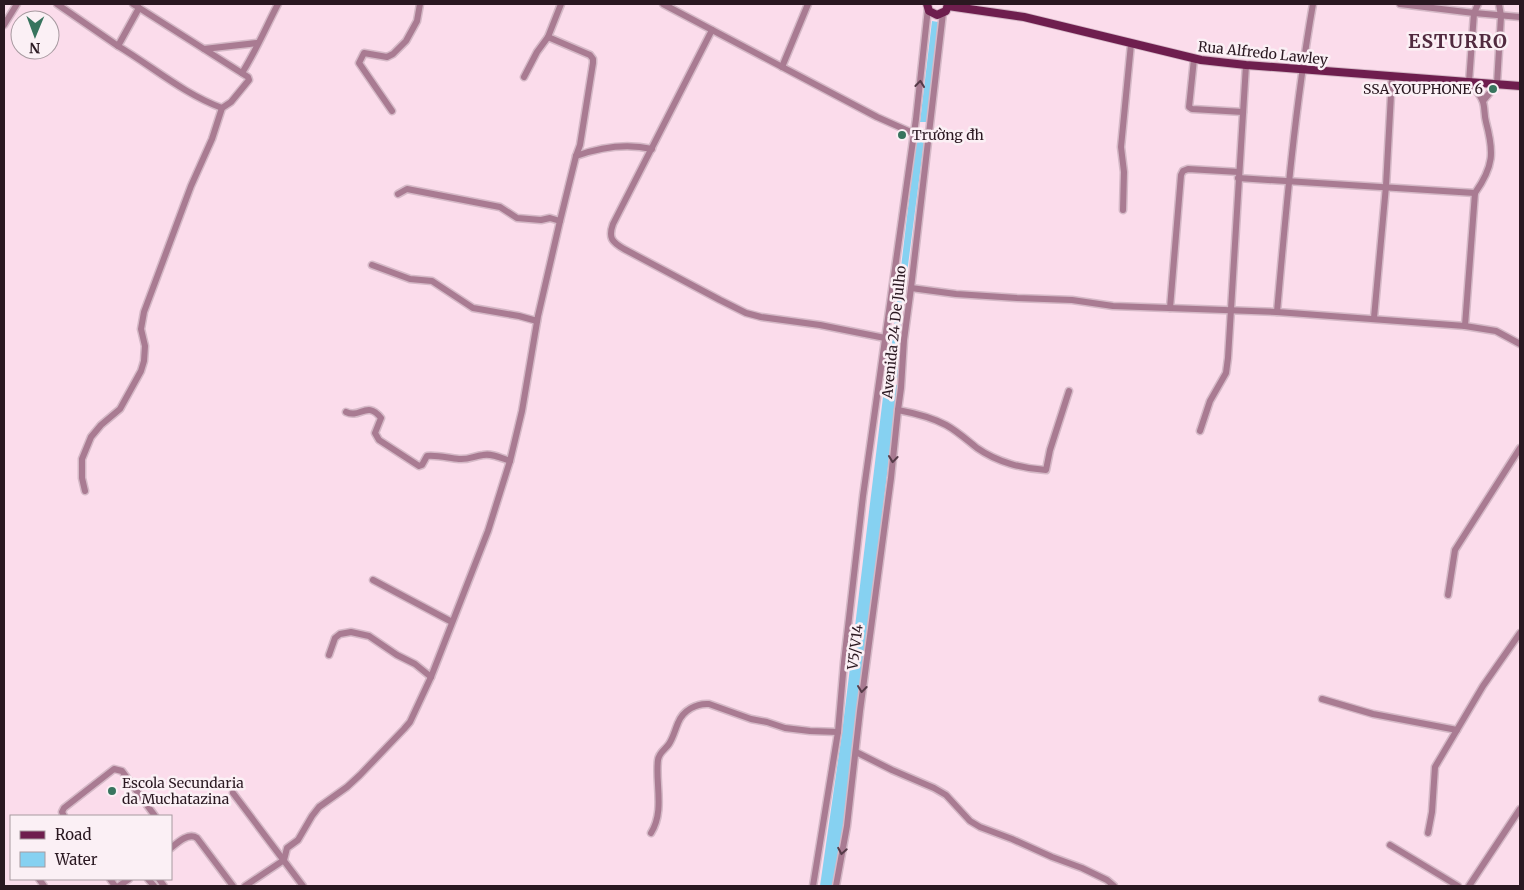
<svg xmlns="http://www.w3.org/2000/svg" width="1524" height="890" viewBox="0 0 1524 890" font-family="Merriweather,serif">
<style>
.water{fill:#86d1f1}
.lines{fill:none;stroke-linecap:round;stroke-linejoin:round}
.stream{stroke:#86d1f1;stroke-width:2}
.minor-casing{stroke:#d5b9c7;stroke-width:9}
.major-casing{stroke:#d5b9c7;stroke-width:10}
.minor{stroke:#a97b92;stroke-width:6}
.major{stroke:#6e1e4e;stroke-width:8}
.oneway{stroke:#563b49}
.poi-dot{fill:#38745e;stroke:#fbf0f5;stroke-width:2}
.labels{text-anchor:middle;stroke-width:5;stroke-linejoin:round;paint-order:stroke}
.street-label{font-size:14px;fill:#2a1821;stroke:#fbf0f5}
.poi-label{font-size:14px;fill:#2a1821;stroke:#fbf0f5;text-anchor:start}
.district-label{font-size:19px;font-weight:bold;letter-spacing:1px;fill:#512a3f;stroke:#fbf0f5}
</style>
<rect width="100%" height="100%" fill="#fbdceb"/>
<!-- water -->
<g class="water">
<polygon points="932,21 938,22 928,122 920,122"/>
<polygon points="916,141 924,142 897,350 899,378 888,377"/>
<polygon points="886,384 898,385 844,826 833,886 820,886 842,733 883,397"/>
</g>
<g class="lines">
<!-- stream -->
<polyline class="stream" points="892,386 893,376"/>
<!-- minor casing -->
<g class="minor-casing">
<g id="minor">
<polyline points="57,4 118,46"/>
<polyline points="663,4 877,117 913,133 929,134"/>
<polyline points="1400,4 1474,13 1520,17"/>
<path d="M139,8l-21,38c35,21 66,48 104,62"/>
<path d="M943,13l-32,275 -7,52 -3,48 -3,22c16,3 33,7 48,15 11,6 21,15 31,23 20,14 46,21 69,22l4,-20 19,-59"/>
<polyline points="4,25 17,4"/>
<path d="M712,30l-99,194c-5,14 -1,18 11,25l96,51 26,13 15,4 59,8 65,13"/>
<polyline points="204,49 257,43"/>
<polyline points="1194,59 1189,107 1192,109 1243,112"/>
<polyline points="782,67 808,4"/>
<path d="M242,73c14,-22 24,-46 36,-69"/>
<polyline points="524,77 537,52 548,37 561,4"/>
<polyline points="1483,101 1497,84 1501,16 1499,4"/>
<polyline points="392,111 359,63 364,53 387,57 393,54 406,41 417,21 420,4"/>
<path d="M576,156c25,-9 50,-13 76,-7"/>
<polyline points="1238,178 1475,193"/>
<polyline points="398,194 407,189 500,207 517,218 541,220 550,218 560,221"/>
<polyline points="1123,210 1124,172 1121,147 1131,44"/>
<polyline points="372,265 410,279 432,281 473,308 519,316 537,321"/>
<polyline points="911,288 956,294 1017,298 1072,300 1113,306 1277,312 1465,326 1496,331 1520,344"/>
<polyline points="1170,308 1181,175 1183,171 1188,169 1239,172"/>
<path d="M1277,312c9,-103 18,-206 36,-308"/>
<polyline points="1374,318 1386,186 1392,76"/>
<path d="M1465,326l10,-133c19,-27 19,-41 11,-71 -2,-7 -1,-14 -3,-20 -2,-7 -9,-14 -14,-20l5,-69 4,-9"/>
<path d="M346,412c14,7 21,-12 35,6l-6,15 4,7 40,26 3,-1 5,-9c11,-1 21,2 32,3 9,1 15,-3 24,-4 9,-2 18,3 27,6"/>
<polyline points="1200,431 1210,401 1226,373 1228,358 1246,65"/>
<polyline points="85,491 82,478 82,459 91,437 101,425 120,409 141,371 144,361 145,346 141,329 144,312 191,186 212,139 222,108 231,102 249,80 248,77 133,4"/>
<polyline points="373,580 452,622"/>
<polyline points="1448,595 1455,550 1520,448"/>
<polyline points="329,655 335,638 340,634 351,632 369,636 397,655 415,664 431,677"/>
<polyline points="1322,699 1373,714 1457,730"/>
<polyline points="856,752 892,770 934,788 946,795 970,821 980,827 1012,839 1052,857 1082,868 1107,880 1114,886"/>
<polyline points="233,793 303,886"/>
<polyline points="64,816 62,812 64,808 114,769 122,771 155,816"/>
<path d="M651,833c14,-22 4,-50 7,-73 1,-8 7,-10 11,-16 4,-6 6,-14 9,-21 5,-13 19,-20 31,-19l42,15 16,3 18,6 25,3 28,1"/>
<polyline points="1428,833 1432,812 1435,767 1483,686 1520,633"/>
<polyline points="1390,845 1458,886"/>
<path d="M171,848c7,-6 18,-16 26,-10l36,48"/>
<polyline points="39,879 44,886"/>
<polyline points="110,879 115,886"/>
<polyline points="148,879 154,886"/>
<polyline points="159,879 164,886"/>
<polyline points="119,886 129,879"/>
<polyline points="245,886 284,860 287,848 298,840 312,816 319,807 347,787 360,775 404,729 410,722 431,677 488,531 510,461 522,411 538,316 560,221 576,156 580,145 593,63 593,59 590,55 548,37"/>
<polyline points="813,886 838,732 844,662 863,496 916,119 928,8"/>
<polyline points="836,886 847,826 860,711 891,478 898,410"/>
<polyline points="1469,886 1520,809"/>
</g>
</g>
<!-- major casing -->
<g class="major-casing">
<g id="major">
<polyline points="927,4 929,11 937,15 946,11 948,4"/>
<polyline points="948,6 1024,17 1201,60 1246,65 1520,86"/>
</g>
</g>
<!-- minor -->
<use href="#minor" class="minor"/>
<!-- major -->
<use href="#major" class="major"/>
</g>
<!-- one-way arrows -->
<defs><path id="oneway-chevron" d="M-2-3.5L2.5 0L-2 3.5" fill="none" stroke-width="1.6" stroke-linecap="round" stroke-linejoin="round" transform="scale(1.25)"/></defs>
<g class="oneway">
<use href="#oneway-chevron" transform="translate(920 84) rotate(-84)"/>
<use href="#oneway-chevron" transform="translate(893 459) rotate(96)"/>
<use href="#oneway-chevron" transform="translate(862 689) rotate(97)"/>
<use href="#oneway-chevron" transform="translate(842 851) rotate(100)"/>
</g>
<!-- markers -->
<g class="poi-dot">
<circle cx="1493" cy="89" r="5"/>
<circle cx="902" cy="135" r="5"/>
<circle cx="112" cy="791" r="5"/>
</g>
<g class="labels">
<!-- street labels -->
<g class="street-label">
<text transform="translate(1263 53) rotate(6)" y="5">Rua Alfredo Lawley</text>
<text transform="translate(894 332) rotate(-84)" y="5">Avenida 24 De Julho</text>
<text transform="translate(855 647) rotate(-83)" y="5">V5/V14</text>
</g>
<!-- poi labels -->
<g class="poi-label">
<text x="1483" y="94" text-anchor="end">SSA YOUPHONE 6</text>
<text x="912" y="140">Trường đh</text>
<text x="122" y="788">Escola Secundaria<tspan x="122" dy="16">da Muchatazina</tspan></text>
</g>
<!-- district labels -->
<g class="district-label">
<text x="1458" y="48">ESTURRO</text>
</g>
</g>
<!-- border -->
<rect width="1524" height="890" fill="none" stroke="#2a1821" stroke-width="10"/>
<!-- legend -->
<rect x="10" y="815" width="162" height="65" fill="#fbf0f5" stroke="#a79aa0"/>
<rect x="20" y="831" width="25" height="8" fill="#6e1e4e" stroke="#a79aa0"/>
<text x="55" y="840" font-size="15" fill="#2a1821">Road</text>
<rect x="20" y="852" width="25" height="15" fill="#86d1f1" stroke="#a79aa0"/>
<text x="55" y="865" font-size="15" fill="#2a1821">Water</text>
<!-- north arrow -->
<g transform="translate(35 35) rotate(181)"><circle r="24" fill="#fbf0f5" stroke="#a79aa0"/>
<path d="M0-4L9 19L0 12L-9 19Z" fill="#38745e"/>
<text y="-8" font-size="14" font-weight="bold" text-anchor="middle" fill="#2a1821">N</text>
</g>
</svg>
